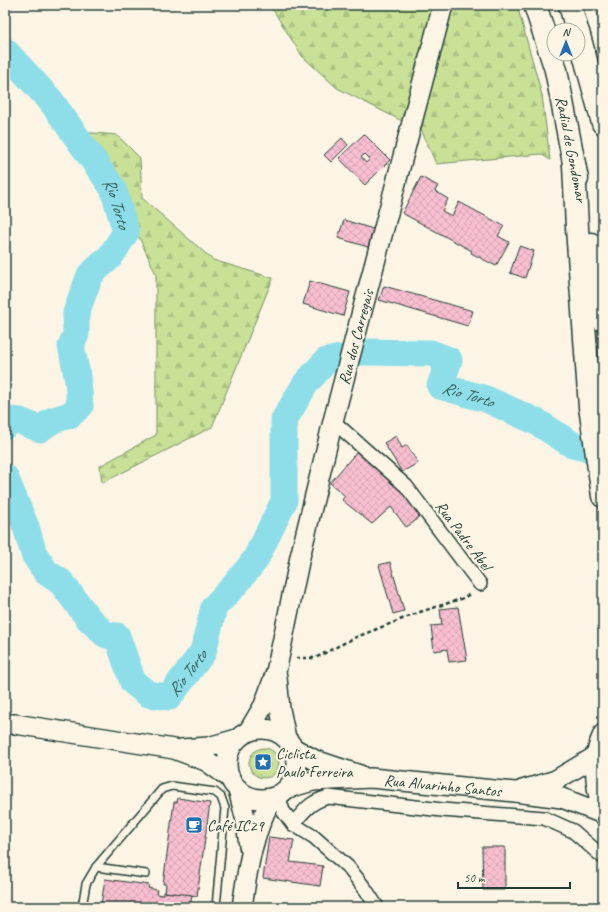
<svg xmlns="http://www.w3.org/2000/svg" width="608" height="912" viewBox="0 0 608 912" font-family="Caveat,sans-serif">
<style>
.grass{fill:url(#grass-tufts);stroke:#748f66}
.forest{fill:url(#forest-firs);stroke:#748f66}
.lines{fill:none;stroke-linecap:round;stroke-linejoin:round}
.river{stroke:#8edee9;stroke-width:27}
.building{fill:url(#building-cross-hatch);stroke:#1f3d34;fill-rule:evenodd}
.lane-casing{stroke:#1f3d34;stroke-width:10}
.street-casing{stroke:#1f3d34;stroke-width:16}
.secondary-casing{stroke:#1f3d34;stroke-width:22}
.highway-casing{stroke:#1f3d34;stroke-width:25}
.path{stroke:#1f3d34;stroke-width:2.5;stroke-dasharray:4 3;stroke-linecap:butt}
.lane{stroke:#fcf5e5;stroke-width:7}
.street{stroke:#fcf5e5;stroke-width:13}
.secondary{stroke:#fcf5e5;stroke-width:19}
.highway{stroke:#fcf5e5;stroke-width:22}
.labels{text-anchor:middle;stroke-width:4;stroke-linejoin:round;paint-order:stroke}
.street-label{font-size:16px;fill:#1f3d34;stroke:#fcf5e5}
.poi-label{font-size:16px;fill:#1f3d34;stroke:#fcf5e5;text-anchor:start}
.water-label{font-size:17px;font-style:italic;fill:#355d58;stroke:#fcf5e5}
</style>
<defs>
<pattern id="grass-tufts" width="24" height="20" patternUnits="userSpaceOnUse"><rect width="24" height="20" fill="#c8e197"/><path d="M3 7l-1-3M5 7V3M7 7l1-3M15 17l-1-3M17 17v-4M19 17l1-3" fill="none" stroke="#abc283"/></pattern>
<pattern id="forest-firs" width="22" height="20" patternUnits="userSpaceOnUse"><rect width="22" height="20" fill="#c8e197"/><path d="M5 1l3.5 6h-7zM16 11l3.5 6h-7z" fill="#abc283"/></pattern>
<pattern id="building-cross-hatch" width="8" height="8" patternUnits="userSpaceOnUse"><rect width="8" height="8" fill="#f9bfd1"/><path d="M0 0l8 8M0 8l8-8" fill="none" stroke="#d5a5b4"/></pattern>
</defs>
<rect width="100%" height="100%" fill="#fcf5e5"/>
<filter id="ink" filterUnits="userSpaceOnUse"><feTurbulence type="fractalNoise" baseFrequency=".025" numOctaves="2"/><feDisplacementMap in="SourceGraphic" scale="8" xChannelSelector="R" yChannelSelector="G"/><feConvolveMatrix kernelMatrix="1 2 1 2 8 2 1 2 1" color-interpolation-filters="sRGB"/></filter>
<g filter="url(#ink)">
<!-- grass -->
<circle class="grass" cx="264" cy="763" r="15"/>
<!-- forest -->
<g class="forest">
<polygon points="270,5 517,5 542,95 550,160 541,154 436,164 421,129 422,124 416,128 337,88 302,56"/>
<polygon points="595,5 603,5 603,34"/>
<polygon points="82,132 117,135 140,158 142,198 213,260 273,278 212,427 102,483 100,466 156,435 156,274 114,183"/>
</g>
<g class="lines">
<!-- river -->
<g class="river">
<path id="s1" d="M5,51l46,50 62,87 13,44 -16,25 -20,18 -14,38v21l-5,12 7,34 2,26 -10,9 -17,5 -13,9 -20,-8 -12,-1 -3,6"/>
<path id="s2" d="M360,352l71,1 18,7 -9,26 46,13 51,23 36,23 30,7"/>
<path id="s3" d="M5,477l21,50 8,27 12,18 15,10 28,37 17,16 11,1 16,46 15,12 21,3 34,-45 11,-45 21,-22 20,-25 29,-59v-81l22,-37 20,-22 14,-3"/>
</g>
</g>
<!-- building -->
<g class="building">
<path d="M364,134l26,26 -25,25 -26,-27zM365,154l5,5 -4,4 -5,-6z"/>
<polygon points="342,138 348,145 331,162 324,155"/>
<polygon points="421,177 438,186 435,191 448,199 442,211 452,216 459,202 504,226 498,236 509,242 496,266 471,253 472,251 402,213"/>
<polygon points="344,220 373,229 368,247 338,238"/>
<polygon points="519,246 534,251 525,278 510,273"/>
<polygon points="310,281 350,292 343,316 303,304"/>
<polygon points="384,286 473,311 468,326 379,300"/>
<polygon points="396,436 402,448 407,445 418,463 402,472 384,443"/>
<polygon points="359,449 398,482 420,515 414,522 406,527 391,507 372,524 342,500 345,496 330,483"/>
<polygon points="390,562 404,611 393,614 379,565"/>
<polygon points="458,607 467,660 449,662 447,649 434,651 431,626 442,625 440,609"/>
<polygon points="178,798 210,803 197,896 165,892 166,884 163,884 174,802 177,802"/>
<polygon points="269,837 294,840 290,862 323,866 320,886 263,878"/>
<polygon points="482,847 505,847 505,890 483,890"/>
<polygon points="105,879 149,885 148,888 157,890 156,894 163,895 163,892 192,895 190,907 96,907 97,905 101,905"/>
</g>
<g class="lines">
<!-- lane casing -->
<g class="lane-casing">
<g id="lane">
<polyline points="96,867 146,874"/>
<polyline points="82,907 86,884 96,867 162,789 172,786 215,792 221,797 225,808 216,907"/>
</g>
</g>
<!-- street casing -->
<g class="street-casing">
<g id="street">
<polyline points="333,421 406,486 480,584"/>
<polyline points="278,794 283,811 293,824 314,837 348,867 366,890 377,907"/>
<path d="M293,824c12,-14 17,-22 35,-27l114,13 102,8 29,13 30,26"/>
</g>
</g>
<!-- secondary casing -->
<g class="secondary-casing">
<g id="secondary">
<polyline points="277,677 280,709 286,738"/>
<polyline points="5,724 15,724 174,749 206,761 230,778"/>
<circle cx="262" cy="764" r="35"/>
<path id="s4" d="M248,732l16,-27 12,-33 24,-115 33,-136 110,-416"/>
<path d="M603,734c-12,25 -8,53 0,78"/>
<polyline points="181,749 208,747 237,739"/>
<polyline points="295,749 315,760 360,775"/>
<path id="s5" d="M288,788l25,-7 58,-3 144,14 47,6 41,16"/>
<polyline points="238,789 246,821 249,846"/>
<polyline points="522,790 556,780 596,756"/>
<path d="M242,907c6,-41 10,-72 30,-109"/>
</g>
</g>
<!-- highway casing -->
<g class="highway-casing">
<g id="highway">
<polyline points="535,5 556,70 577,179"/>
<polyline points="570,5 577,30"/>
<polyline points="578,32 603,123"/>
<polyline points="574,165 577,228 590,407 603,496"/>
<polyline points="591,244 603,320"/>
</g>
</g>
<!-- path -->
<polyline class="path" points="296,658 315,658 354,638 420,612 464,598 471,593"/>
<!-- lane -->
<use href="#lane" class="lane"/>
<!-- street -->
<use href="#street" class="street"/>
<!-- secondary -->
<use href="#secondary" class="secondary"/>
<!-- highway -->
<use href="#highway" class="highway"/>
</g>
</g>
<!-- icons -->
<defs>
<g id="sight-square" transform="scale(0.9)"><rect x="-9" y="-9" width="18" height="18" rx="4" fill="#1f6fb2" stroke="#fcf5e5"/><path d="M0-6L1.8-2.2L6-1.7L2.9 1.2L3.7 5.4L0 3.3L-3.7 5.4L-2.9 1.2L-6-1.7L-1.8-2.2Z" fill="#fff"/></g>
<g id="cafe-square" transform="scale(0.9)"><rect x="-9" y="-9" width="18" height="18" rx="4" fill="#1f6fb2" stroke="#fcf5e5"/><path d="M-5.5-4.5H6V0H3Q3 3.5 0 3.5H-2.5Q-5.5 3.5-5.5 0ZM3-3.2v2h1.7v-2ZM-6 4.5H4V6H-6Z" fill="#fff"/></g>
</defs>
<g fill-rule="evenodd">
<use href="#sight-square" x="263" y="762"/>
<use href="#cafe-square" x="194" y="825"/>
</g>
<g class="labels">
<!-- street labels -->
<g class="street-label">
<text transform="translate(572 149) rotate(79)" y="6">Radial de Gondomar</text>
<text dy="6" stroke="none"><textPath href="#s4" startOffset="411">Rua dos Carregais</textPath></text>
<text transform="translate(464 535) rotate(53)" y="6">Rua Padre Abel</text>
<text dy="6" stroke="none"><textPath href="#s5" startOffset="156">Rua Alvarinho Santos</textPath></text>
</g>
<!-- poi labels -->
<g class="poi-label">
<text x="276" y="759">Ciclista<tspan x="276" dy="18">Paulo Ferreira</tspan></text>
<text x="207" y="831">Café IC29</text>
</g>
<!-- water labels -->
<g class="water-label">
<text dy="6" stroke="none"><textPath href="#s1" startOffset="190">Rio Torto</textPath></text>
<text dy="6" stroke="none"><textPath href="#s2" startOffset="147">Rio Torto</textPath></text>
<text dy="6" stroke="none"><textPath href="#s3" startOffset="322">Rio Torto</textPath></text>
</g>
</g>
<!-- margin -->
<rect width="608" height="912" fill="none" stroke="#fcf5e5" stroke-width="20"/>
<rect x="10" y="10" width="588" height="892" fill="none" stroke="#1f3d34" stroke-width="1.5" filter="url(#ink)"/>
<!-- north arrow -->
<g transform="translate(566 42)"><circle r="19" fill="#fcf5e5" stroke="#a4ab9e"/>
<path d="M0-3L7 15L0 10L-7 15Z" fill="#1f6fb2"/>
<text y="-6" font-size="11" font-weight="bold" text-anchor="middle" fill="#1f3d34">N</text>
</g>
<!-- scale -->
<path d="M458 882v6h112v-6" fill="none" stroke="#1f3d34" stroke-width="2"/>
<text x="464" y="882" font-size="12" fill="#1f3d34" stroke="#fcf5e5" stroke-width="3" paint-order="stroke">50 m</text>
</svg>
